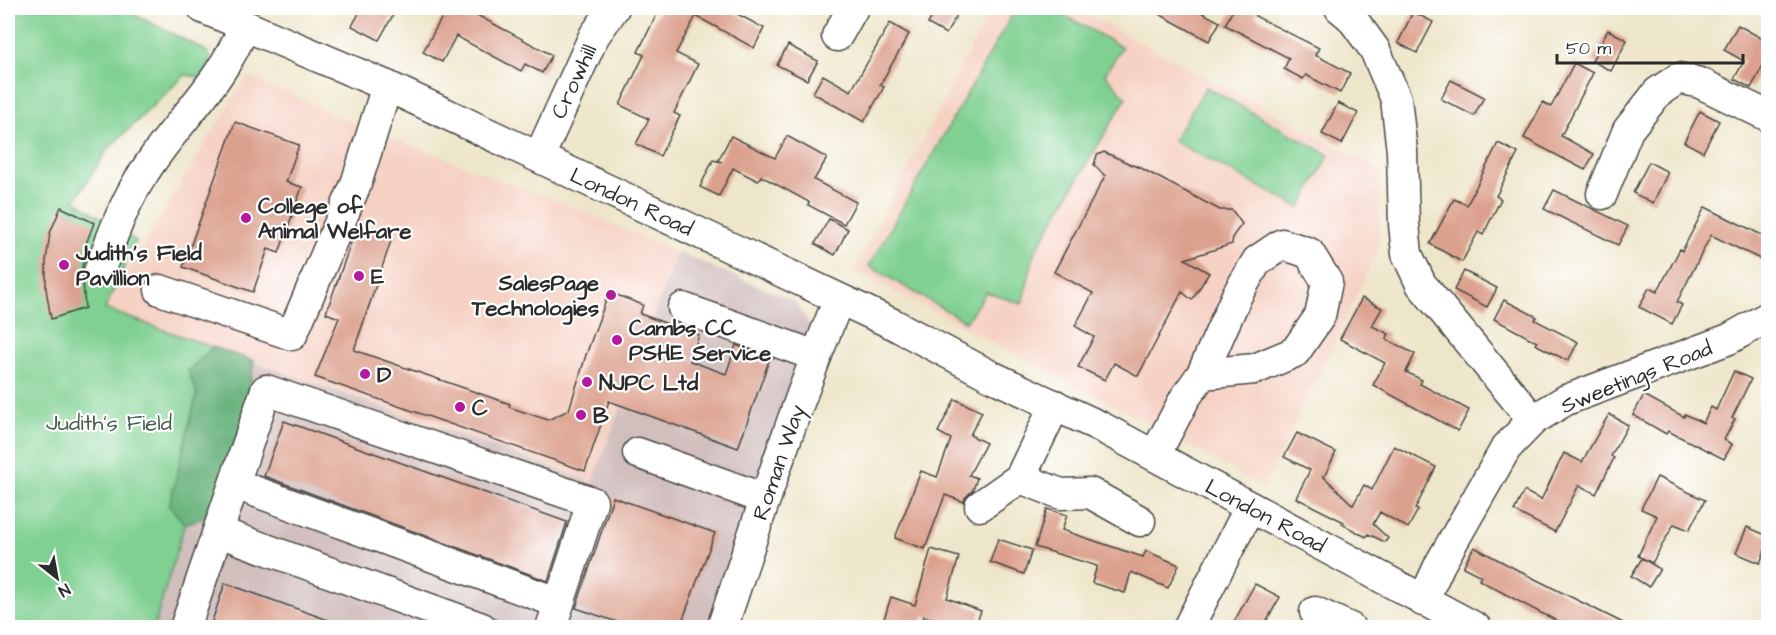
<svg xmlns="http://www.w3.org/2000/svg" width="1776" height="635" viewBox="0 0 1776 635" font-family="'Architects Daughter',sans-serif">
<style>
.built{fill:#f6d2c4}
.industrial{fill:#d1bfbe}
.green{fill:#7fd091;stroke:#557e5e;stroke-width:1.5}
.forest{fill:#67b27b;stroke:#496e53;stroke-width:1.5}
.building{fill:#dca18e}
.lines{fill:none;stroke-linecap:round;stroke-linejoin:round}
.minor-casing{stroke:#484743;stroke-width:33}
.minor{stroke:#fff;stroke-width:30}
.poi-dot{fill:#b5179e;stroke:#fff;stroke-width:2}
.labels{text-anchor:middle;stroke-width:4.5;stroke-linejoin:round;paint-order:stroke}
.street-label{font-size:22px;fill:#2b2b2b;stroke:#fff}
.poi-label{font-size:22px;font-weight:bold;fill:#2b2b2b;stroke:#fff;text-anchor:start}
.park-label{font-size:22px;fill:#445d4a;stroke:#fff}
</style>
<rect width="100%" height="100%" fill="#fff"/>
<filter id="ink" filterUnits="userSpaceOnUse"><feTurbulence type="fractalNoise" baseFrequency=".0167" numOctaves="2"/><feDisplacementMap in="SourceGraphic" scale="12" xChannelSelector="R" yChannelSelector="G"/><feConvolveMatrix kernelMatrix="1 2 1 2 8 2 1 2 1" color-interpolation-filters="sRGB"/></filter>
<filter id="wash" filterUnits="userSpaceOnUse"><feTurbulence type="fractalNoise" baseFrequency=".008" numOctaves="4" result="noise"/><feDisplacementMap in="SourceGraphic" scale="24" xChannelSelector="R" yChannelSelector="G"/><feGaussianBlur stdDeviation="1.35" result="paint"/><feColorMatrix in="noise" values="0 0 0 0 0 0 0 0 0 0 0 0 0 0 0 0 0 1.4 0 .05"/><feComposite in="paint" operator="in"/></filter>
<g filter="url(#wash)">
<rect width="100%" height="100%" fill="#eee6ca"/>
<!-- built -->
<g class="built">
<polygon points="992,8 1075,8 1380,169 1378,251 1263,489 1261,486 1140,419 854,270"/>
<polygon points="248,76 380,135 405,143 558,201 677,252 594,482 311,381 105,309 233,98"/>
</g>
<!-- industrial -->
<polygon class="industrial" points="677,252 794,301 812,328 710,627 154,628 235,355 593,482"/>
<!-- green -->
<g class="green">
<polygon points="8,8 121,8 207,51 211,59 203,78 185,75 108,149 75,200 136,241 105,309 235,355 154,627 8,627"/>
<polygon points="1016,8 1051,8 1122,47 1105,74 1126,98 1035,251 1022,304 986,292 966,322 869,266"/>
<polygon points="1206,87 1329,155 1300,208 1173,141"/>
</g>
<!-- forest -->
<polygon class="forest" points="213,347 254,361 243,423 213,515 185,524 169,506 197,393 188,371"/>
<g id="blocks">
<!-- building -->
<g class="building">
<polygon points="362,8 397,8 379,40 352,26"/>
<polygon points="447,8 464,8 552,55 542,73 525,64 521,71 456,36 442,62 423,52"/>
<polygon points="660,8 726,8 764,28 754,48 696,16 676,53 698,64 674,113 680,116 660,156 636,144 649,119 620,105 644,55 638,52"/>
<polygon points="937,8 961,8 946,34 928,24"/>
<polygon points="1148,8 1193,8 1220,22 1209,41"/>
<polygon points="1234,8 1259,8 1255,16 1319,48 1315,55 1350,73 1340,93 1306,75 1303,79 1284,69 1289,58 1225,25"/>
<polygon points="1413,12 1433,22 1417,53 1398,43"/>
<polygon points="890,23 909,34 880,85 884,87 864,122 813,93 823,75 851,91"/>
<polygon points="1738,25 1768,42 1768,56 1751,88 1734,79 1744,61 1724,50"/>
<polygon points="1608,30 1627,40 1611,71 1592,61"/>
<polygon points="788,45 818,61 807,80 777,65"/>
<polygon points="1574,63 1593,73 1561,136 1594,154 1585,170 1524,138 1543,102 1551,107"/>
<polygon points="1451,80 1484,97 1474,116 1441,99"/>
<polygon points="1338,103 1358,113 1342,144 1322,134"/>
<polygon points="1700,111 1719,121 1703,152 1684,142"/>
<polygon points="235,122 299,145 286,182 302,187 279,253 268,249 253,292 183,267"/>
<polygon points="731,136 775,158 787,136 827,158 814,180 856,202 844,224 808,205 809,202 761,176 758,181 733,168 719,196 700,187 713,160 722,162 718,161"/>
<polygon points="1498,143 1518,153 1496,196 1501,199 1483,235 1478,232 1462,262 1430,244 1454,199 1467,205"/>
<polygon points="1104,152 1137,167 1137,166 1220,210 1232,210 1242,224 1233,236 1232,244 1185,259 1209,273 1192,300 1182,292 1138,376 1114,363 1105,380 1078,367 1094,337 1075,326 1093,293 1054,272 1105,176 1094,165 1097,155"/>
<polygon points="1649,162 1668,172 1653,203 1633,193"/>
<polygon points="1554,190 1628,226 1618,245 1544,209"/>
<polygon points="61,207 94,223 86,244 82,268 85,308 51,319 46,289 46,261 50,233"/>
<polygon points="1705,207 1768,238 1768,263 1711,235 1677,302 1682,305 1672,324 1639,307 1649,288 1657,292 1680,249 1682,251"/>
<polygon points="829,219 848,229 835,255 815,244"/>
<polygon points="357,226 392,238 354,350 510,404 509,407 548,420 569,410 586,355 609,292 643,305 640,314 699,335 690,361 726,374 736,345 770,358 738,448 609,401 585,471 315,377 339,318 326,313"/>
<polygon points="1464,271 1497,288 1487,307 1454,290"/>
<polygon points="1362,298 1382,308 1372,326 1389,334 1386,339 1415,354 1406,372 1422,380 1420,384 1469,410 1458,431 1373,385 1385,363 1340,339"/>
<polygon points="1504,300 1537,317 1535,320 1578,342 1568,361 1535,344 1537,342 1494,319"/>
<polygon points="1734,371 1751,379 1732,418 1735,419 1724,440 1732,444 1724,459 1668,431 1666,434 1633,415 1644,395 1684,417 1685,414 1703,423 1711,407 1716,410"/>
<polygon points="955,399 982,412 970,435 986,443 969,475 977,478 973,490 965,498 964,502 945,495 925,549 895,538 921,471 937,477 951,439 938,432"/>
<polygon points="1609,414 1628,425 1611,456 1614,458 1596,494 1579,485 1555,532 1514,511 1524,491 1541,500 1564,453 1582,462"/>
<polygon points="284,421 567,522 548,581 264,476"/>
<polygon points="1297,433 1336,452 1324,477 1322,475 1353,505 1364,485 1372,490 1394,446 1436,467 1415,509 1418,510 1408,528 1380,512 1373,524 1388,538 1385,542 1368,534 1366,537 1342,524 1344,522 1296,498 1310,470 1284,457"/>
<polygon points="1657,477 1705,500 1689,530 1674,524 1652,563 1638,556 1657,516 1641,509"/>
<polygon points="613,497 715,533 680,627 632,627 576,608"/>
<polygon points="1047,509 1067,515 1062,530 1143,557 1146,551 1179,565 1168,588 1131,572 1125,593 1092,583 1097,566 1035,547"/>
<polygon points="1747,527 1768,536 1768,542 1760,563 1736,553"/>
<polygon points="998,539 1032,550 1024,574 990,562"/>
<polygon points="1474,547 1527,575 1631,627 1570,627 1539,612 1479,580 1481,576 1463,567"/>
<polygon points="931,549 959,557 947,598 981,611 975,627 952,627 924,616 920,627 909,627 884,619 891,597 915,605"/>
<polygon points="1642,558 1660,569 1649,587 1631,576"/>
<polygon points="225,583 342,625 342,627 210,627"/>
<polygon points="1255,584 1280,597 1263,627 1231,627"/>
</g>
</g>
</g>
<g filter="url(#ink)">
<use href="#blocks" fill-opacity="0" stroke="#484743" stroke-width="1.5"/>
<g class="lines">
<!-- minor casing -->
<g class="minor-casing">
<g id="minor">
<polyline points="203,8 387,86 893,324 991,376 1099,426 1476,628"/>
<polyline points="1340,8 1351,17 1375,50 1396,99 1402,151 1404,224 1407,254 1421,284 1533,420"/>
<polyline points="837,36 853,8"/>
<polyline points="539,157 594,36 614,8"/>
<polyline points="1602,194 1628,130 1658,92 1679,78 1700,83 1768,116"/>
<path d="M99,272c13,-35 25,-70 46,-101 32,-50 78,-89 99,-145"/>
<polyline points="160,290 292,335 356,184 387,86"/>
<polyline points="683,308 816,356"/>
<polyline points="638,453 765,499"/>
<polyline points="1155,455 1185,398 1202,374 1237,295 1257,261 1282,244 1309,253 1327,282 1320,316 1295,352 1255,369 1202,374"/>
<polyline points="1020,478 1061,494 1090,493 1140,521"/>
<polyline points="235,484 559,603"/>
<polyline points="980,506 1020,478 1055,405"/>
<polyline points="219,532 482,628"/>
<polyline points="1423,601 1440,564 1506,448 1533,420 1566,400 1729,339 1768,317"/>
<polyline points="1315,612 1350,628"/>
<polyline points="185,628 266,390 592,502 551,628"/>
<path d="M722,628c37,-111 73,-222 117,-329"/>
<polyline points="1188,628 1250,507"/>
</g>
</g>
<!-- minor -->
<use href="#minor" class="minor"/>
</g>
</g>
<!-- markers -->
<g class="poi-dot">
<circle cx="246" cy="218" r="6"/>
<circle cx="64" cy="265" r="6"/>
<circle cx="359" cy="276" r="6"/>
<circle cx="611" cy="295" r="6"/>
<circle cx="617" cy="340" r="6"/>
<circle cx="365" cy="374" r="6"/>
<circle cx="587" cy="382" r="6"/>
<circle cx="460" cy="407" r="6"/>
<circle cx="581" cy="415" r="6"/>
</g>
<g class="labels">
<!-- street labels -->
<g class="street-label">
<text transform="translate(573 81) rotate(-65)" y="8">Crowhill</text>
<text transform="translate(632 201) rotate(25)" y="8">London Road</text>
<text transform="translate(1636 376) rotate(-22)" y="8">Sweetings Road</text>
<text transform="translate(778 462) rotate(-71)" y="8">Roman Way</text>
<text transform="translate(1266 515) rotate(28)" y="8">London Road</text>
</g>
<!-- poi labels -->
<g class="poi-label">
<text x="258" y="213">College of<tspan x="258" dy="25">Animal Welfare</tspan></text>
<text x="76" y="260">Judith's Field<tspan x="76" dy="25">Pavillion</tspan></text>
<text x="371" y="284">E</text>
<text x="599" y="290" text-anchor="end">SalesPage<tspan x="599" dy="25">Technologies</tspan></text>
<text x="629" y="335">Cambs CC<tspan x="629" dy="25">PSHE Service</tspan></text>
<text x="377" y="382">D</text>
<text x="599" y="390">NJPC Ltd</text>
<text x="472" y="415">C</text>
<text x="593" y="423">B</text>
</g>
<!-- park labels -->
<g class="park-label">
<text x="109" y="430">Judith's Field</text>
</g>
</g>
<!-- margin -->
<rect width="1776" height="635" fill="none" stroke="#fff" stroke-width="30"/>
<!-- north arrow -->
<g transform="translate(57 578) rotate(149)" stroke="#ffffff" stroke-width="4.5" paint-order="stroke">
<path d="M0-4.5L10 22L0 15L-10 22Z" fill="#2b2b2b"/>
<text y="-9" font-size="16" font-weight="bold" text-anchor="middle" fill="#2b2b2b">N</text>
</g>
<!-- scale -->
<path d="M1557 54v9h186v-9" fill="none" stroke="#2b2b2b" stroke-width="3"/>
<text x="1566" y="54" font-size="18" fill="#2b2b2b" stroke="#ffffff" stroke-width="4.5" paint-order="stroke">50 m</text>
</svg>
